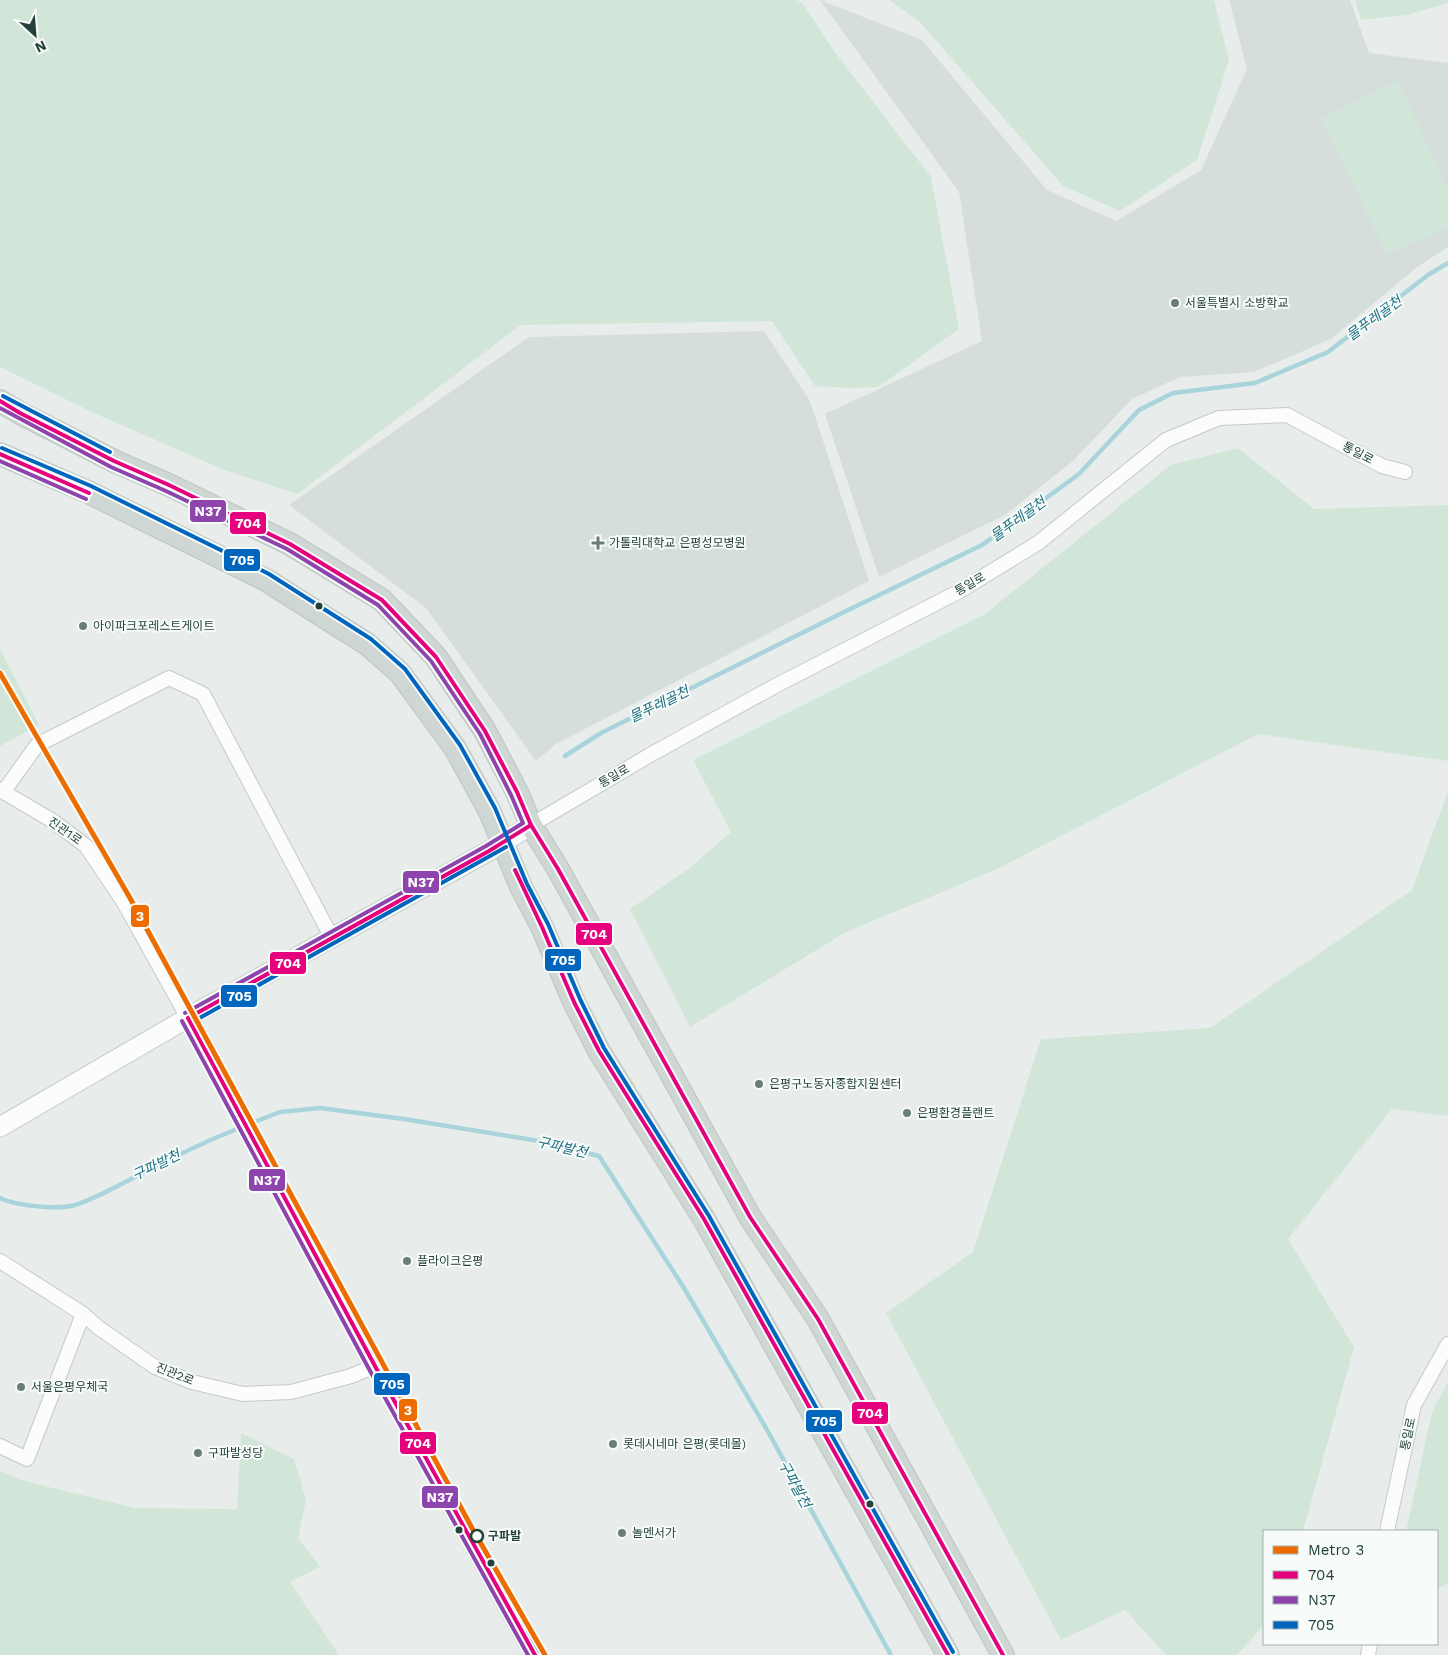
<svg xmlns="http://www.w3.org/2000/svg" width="1448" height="1655" viewBox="0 0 1448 1655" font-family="'Work Sans','Noto Sans KR',sans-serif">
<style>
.built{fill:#d6dedb}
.green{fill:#d1e6d8}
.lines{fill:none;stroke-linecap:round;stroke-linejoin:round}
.stream{stroke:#a9d4db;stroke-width:4.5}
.street-casing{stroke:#c5cac8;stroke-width:16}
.secondary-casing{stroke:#c3cbc8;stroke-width:21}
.primary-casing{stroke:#c3ccc9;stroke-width:24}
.street{stroke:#fcfcfc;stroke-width:14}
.secondary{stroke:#fcfcfc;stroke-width:19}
.primary{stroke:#cfd7d5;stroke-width:21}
.bus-1-casing{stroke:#f7fbf9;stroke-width:8}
.bus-2-casing{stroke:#f7fbf9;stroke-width:8}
.bus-3-casing{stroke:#f7fbf9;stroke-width:8}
.bus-1{stroke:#e5007d;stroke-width:4}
.bus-2{stroke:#8e44ad;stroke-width:4}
.bus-3{stroke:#0065bd;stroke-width:4}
.metro-1-casing{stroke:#f7fbf9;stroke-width:9}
.metro-1{stroke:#ed6c00;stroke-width:5}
.poi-dot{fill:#697e78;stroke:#f7fbf9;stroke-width:2}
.bus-dot{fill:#24423a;stroke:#f7fbf9;stroke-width:2}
.stop-dot{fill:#f7fbf9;stroke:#24423a;stroke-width:2.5}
.labels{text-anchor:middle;stroke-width:4;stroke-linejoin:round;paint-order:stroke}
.poi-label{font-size:12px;fill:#24423a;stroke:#f7fbf9;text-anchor:start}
.street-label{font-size:12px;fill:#24423a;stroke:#f7fbf9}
.stop-label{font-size:12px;font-weight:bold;fill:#24423a;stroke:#f7fbf9;text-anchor:start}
.water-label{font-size:14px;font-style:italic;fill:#1c6f80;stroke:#f7fbf9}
.line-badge{stroke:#f7fbf9;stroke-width:2}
.badge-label{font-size:14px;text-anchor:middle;font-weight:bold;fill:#fff}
</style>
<rect width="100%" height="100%" fill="#e8edeb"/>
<!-- built -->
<g class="built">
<polygon points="820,0 922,40 1047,190 1116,221 1201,170 1247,69 1229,0 1350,0 1369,53 1448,63 1448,247 1417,267 1331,339 1254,372 1180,377 1132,399 1073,461 1005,515 879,577 825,414 982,341 959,192"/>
<polygon points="764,331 810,401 869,581 556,744 536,761 426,608 289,505 529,337"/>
</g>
<!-- green -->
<g class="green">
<polygon points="0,0 797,0 803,4 834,51 931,177 959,329 878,387 851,388 815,386 772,321 521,325 297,494 227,471 96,414 0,367"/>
<polygon points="889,0 1214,0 1229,60 1197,160 1120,211 1063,186 920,22"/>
<polygon points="1355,0 1448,0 1448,3 1407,15 1361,20"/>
<polygon points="1398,81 1448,190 1448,227 1387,255 1321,118"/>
<polygon points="1238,448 1314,509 1448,505 1448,761 1258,734 995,870 846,932 690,1027 630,909 691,867 731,832 693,760 985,614 1171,465"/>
<polygon points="0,649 39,725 0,746"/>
<polygon points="1448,791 1448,1116 1392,1109 1288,1239 1354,1347 1303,1531 1264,1531 1264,1625 1237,1655 1166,1655 1125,1610 1061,1640 886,1313 973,1252 1041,1039 1210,1028 1412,890"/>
<polygon points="1448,1382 1448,1583 1437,1589 1437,1531 1406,1531 1432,1412"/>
<polygon points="241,1433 294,1459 306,1500 298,1538 320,1567 290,1582 339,1655 0,1655 0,1471 24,1481 135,1508 237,1509"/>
</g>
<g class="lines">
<!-- stream -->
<g class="stream">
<polyline points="565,756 601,733 840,614 982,545 1079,474 1139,410 1173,393 1255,383 1328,352 1428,275 1448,263"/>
<polyline points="249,1124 280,1112 320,1108 404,1119 539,1141 599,1156 684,1288 766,1428 891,1655"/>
<path d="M0,1198c17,8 57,12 75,7 23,-7 45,-21 66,-31 34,-18 65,-33 101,-47"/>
</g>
<!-- street casing -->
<g class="street-casing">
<g id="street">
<polyline points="0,790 53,821 86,846 123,901 188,1018"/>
<polyline points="4,791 37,745 169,678 203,694 332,938"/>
<polyline points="531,825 650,755 775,686 958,592 1038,543 1166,440 1219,418 1287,415 1382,466 1405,472"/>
<polyline points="0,1261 83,1314 99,1328 155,1367 192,1382 243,1394 291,1392 351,1376 375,1366"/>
<polyline points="0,1446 27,1459 83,1314"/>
<polyline points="1387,1531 1414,1405 1448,1344"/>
<polyline points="1368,1655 1370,1644"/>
</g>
</g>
<!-- secondary casing -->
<g class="secondary-casing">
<g id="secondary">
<polyline points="188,1018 375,1366 535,1655"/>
<polyline points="0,1127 203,1009 489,851 531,825"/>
</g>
</g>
<!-- primary casing -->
<g class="primary-casing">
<g id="primary">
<polyline points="0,401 20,413 114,461 169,485 290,544 382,600 436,657 485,731 517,792 531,825 558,869 750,1217 818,1319 1003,1655"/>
<polyline points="0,454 88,492 266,580 367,644 400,673 455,748 489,810 521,887 542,927 574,1002 599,1051 704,1219 948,1655"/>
</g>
</g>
<!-- street -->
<use href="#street" class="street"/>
<!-- secondary -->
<use href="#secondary" class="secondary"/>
<!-- primary -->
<use href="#primary" class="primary"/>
<!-- bus-1 casing -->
<g class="bus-1-casing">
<g id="bus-1">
<polyline points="0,401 20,413 114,461 169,485 290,544 382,600 436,657 485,731 517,792 531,825 558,869 750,1217 818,1319 1003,1655"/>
<polyline points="0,454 89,493"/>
<polyline points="531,825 489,851 188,1018 375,1366 535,1655"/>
<polyline points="515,870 542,927 574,1002 599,1051 704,1219 948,1655"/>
</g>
</g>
<!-- bus-2 casing -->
<g class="bus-2-casing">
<g id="bus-2">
<polyline points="0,408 111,467 166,491 287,549 378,605 431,661 480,734 511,795 523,823 486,846 185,1013"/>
<polyline points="0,461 86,499"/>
<polyline points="182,1021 369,1369 528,1655"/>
</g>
</g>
<!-- bus-3 casing -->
<g class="bus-3-casing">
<g id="bus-3">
<polyline points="3,396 110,452"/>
<polyline points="2,448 91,486 269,574 371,639 405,669 460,745 495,808 527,884 548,924 580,999 604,1048 709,1216 953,1652"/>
<polyline points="506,847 196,1020 380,1363 540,1652"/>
</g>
</g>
<!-- bus-1 -->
<use href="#bus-1" class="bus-1"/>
<!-- bus-2 -->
<use href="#bus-2" class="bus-2"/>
<!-- bus-3 -->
<use href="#bus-3" class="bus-3"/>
<!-- metro-1 casing -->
<g class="metro-1-casing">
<polyline id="metro-1" points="0,673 130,898 472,1528 545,1655"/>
</g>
<!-- metro-1 -->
<use href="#metro-1" class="metro-1"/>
</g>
<!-- markers -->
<g class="poi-dot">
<circle cx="1175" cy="303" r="5"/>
<path d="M595.5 535.5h5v5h5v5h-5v5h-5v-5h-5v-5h5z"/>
<circle cx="83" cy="626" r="5"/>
<circle cx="759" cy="1084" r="5"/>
<circle cx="907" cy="1113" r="5"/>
<circle cx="407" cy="1261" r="5"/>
<circle cx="21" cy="1387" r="5"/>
<circle cx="613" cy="1444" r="5"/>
<circle cx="198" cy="1453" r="5"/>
<circle cx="622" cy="1533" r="5"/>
</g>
<g class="bus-dot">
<circle cx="319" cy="606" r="4.5"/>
<circle cx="870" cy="1504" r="4.5"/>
<circle cx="459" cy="1530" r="4.5"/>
<circle cx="491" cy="1563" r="4.5"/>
</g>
<circle class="stop-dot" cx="477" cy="1536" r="6"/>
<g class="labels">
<!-- poi labels -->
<g class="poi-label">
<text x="1185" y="307">서울특별시 소방학교</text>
<text x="609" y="547">가톨릭대학교 은평성모병원</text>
<text x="93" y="630">아이파크포레스트게이트</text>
<text x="769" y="1088">은평구노동자종합지원센터</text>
<text x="917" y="1117">은평환경플랜트</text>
<text x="417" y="1265">플라이크은평</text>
<text x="31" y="1391">서울은평우체국</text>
<text x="623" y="1448">롯데시네마 은평(롯데몰)</text>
<text x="208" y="1457">구파발성당</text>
<text x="632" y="1537">놀멘서가</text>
</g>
<!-- street labels -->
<g class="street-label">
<text transform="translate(1358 453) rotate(28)" y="4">통일로</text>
<text transform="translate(970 584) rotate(-30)" y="4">통일로</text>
<text transform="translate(614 776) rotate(-30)" y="4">통일로</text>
<text transform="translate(65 831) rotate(35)" y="4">진관1로</text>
<text transform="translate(175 1374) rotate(22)" y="4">진관2로</text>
<text transform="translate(1408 1434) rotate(-78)" y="4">통일로</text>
</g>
<!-- stop labels -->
<g class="stop-label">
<text x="488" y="1540">구파발</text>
</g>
<!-- water labels -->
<g class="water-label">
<text transform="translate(1374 318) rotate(-36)" y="5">물푸레골천</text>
<text transform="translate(1018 519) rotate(-36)" y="5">물푸레골천</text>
<text transform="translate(659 704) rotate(-26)" y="5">물푸레골천</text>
<text transform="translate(562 1147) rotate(13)" y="5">구파발천</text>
<text transform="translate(156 1165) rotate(-26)" y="5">구파발천</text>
<text transform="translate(795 1484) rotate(61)" y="5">구파발천</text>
</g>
</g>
<g class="line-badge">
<rect x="189" y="499" width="38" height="24" rx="5" fill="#8e44ad"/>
<rect x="229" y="511" width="38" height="24" rx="5" fill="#e5007d"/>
<rect x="223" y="548" width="38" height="24" rx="5" fill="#0065bd"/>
<rect x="402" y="870" width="38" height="24" rx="5" fill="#8e44ad"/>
<rect x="130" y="904" width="20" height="24" rx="5" fill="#ed6c00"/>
<rect x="575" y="922" width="38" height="24" rx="5" fill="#e5007d"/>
<rect x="544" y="948" width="38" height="24" rx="5" fill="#0065bd"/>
<rect x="269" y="951" width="38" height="24" rx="5" fill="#e5007d"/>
<rect x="220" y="984" width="38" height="24" rx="5" fill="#0065bd"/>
<rect x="248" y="1168" width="38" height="24" rx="5" fill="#8e44ad"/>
<rect x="373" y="1372" width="38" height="24" rx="5" fill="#0065bd"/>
<rect x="398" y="1398" width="20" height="24" rx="5" fill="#ed6c00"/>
<rect x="851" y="1401" width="38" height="24" rx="5" fill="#e5007d"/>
<rect x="805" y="1409" width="38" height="24" rx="5" fill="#0065bd"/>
<rect x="399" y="1431" width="38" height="24" rx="5" fill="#e5007d"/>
<rect x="421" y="1485" width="38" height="24" rx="5" fill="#8e44ad"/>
</g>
<g class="badge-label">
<text x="208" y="516">N37</text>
<text x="248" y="528">704</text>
<text x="242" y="565">705</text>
<text x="421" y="887">N37</text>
<text x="140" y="921">3</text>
<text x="594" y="939">704</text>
<text x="563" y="965">705</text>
<text x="288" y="968">704</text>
<text x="239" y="1001">705</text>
<text x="267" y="1185">N37</text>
<text x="392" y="1389">705</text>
<text x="408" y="1415">3</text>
<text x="870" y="1418">704</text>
<text x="824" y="1426">705</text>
<text x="418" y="1448">704</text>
<text x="440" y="1502">N37</text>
</g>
<!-- legend -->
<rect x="1263" y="1530" width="175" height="115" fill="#f7fbf9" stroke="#a3b1ad"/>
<rect x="1273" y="1546" width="25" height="8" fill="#ed6c00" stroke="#a3b1ad"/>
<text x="1308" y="1555" font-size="15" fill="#24423a">Metro 3</text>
<rect x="1273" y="1571" width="25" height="8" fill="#e5007d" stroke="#a3b1ad"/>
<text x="1308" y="1580" font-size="15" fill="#24423a">704</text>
<rect x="1273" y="1596" width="25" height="8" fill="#8e44ad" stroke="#a3b1ad"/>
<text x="1308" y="1605" font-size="15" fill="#24423a">N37</text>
<rect x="1273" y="1621" width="25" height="8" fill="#0065bd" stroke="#a3b1ad"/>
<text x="1308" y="1630" font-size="15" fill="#24423a">705</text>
<!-- north arrow -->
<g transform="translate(35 35) rotate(154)" stroke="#f7fbf9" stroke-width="4" paint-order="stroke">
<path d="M0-4L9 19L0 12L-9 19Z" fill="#24423a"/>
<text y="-8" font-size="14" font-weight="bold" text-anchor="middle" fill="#24423a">N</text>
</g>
</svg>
